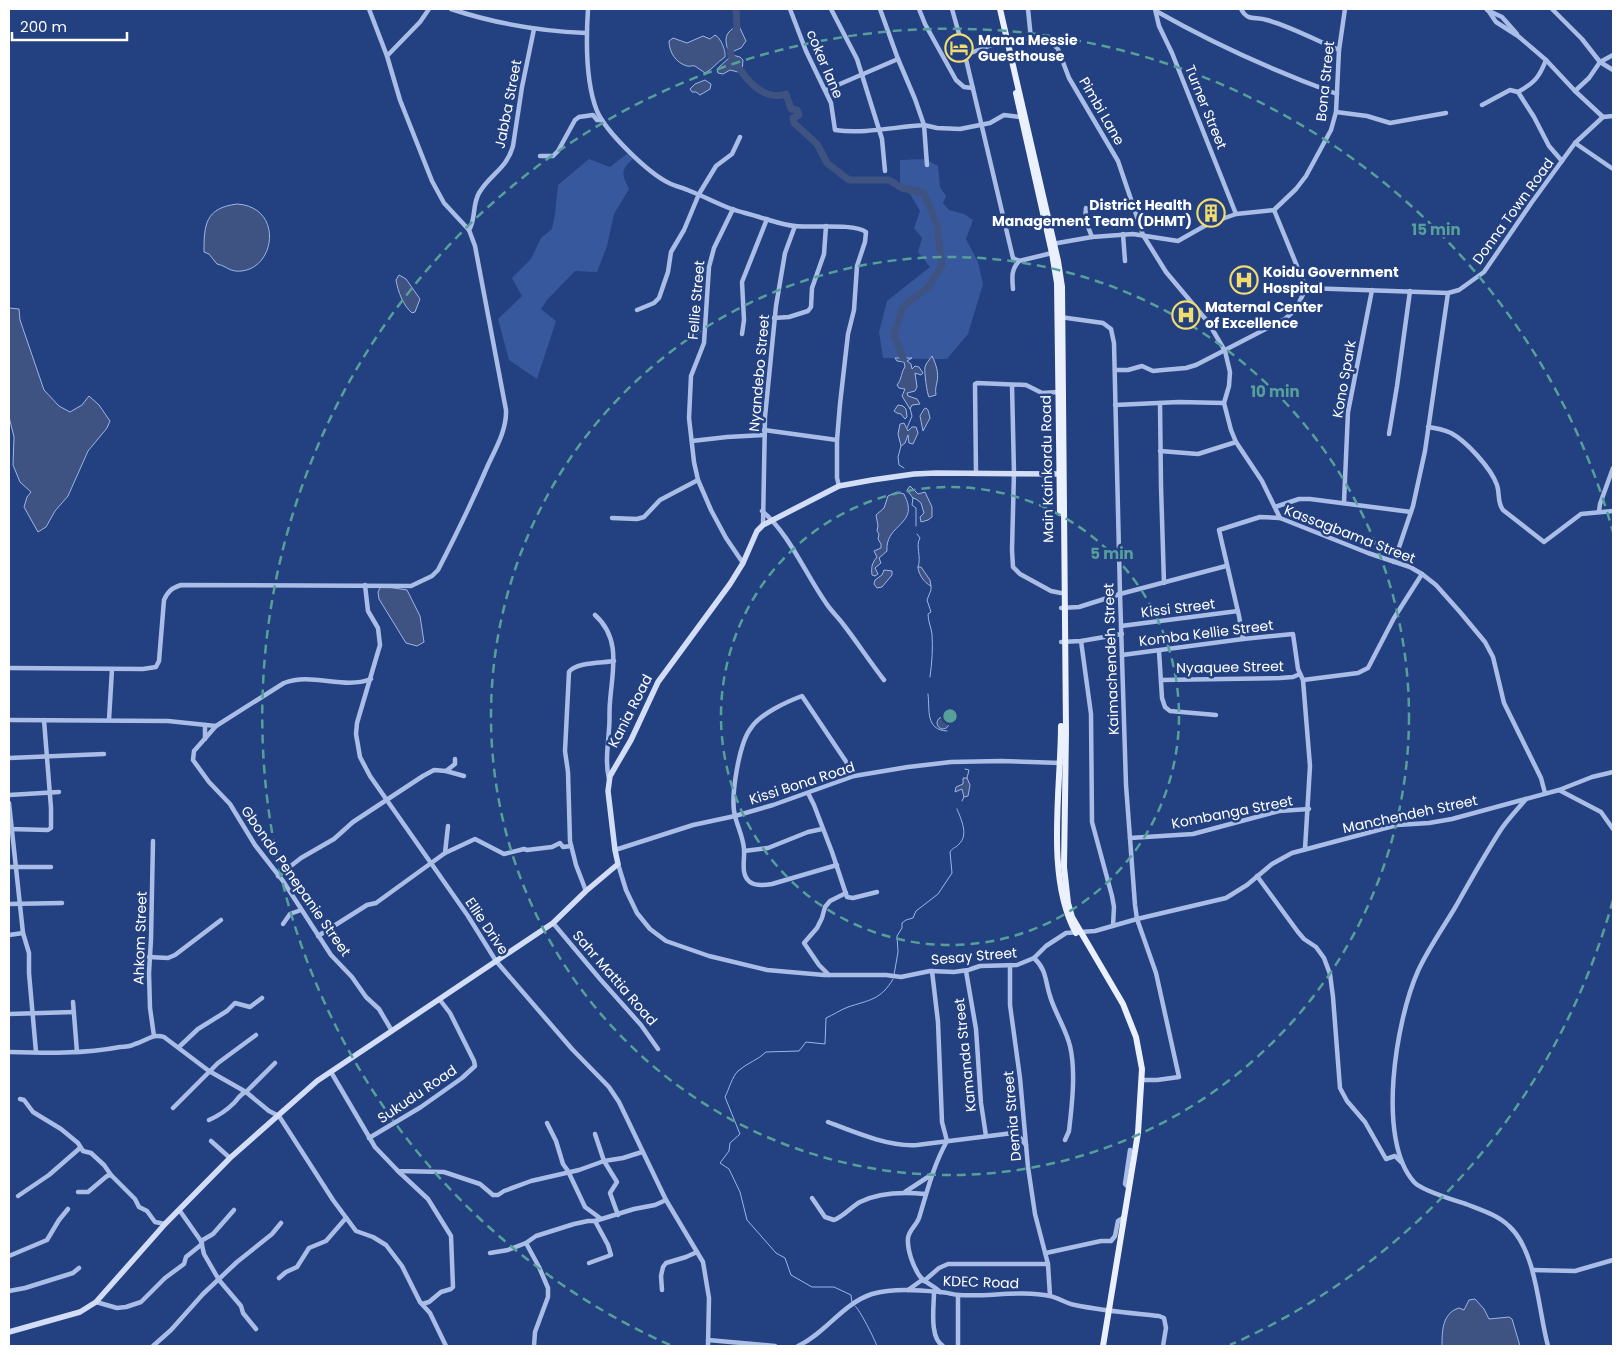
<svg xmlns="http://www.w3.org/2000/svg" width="1622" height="1355" viewBox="0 0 1622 1355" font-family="Poppins,sans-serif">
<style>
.green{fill:#38589d}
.water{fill:#3e5382;stroke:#9db6e8}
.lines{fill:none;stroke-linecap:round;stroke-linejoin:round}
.stream{stroke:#9db6e8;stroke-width:1}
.river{stroke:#3e5382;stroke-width:7}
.street{stroke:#a9bde7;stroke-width:4.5}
.secondary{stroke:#d3def6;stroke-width:5.5}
.primary{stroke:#ebf0fd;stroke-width:6}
.ring{fill:none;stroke:#579f9a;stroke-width:2.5;stroke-dasharray:9 6}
.labels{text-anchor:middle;stroke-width:5;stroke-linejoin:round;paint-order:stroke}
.poi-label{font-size:14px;font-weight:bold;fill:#fff;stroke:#234080;text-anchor:start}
.street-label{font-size:14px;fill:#fff;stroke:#234080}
.centre{fill:#579f9a;stroke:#234080;stroke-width:2.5}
.ring-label{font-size:15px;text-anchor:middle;font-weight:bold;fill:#579f9a;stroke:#234080;stroke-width:5;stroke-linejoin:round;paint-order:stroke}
</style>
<rect width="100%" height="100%" fill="#234080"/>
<!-- green -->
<g class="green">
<path d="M628,153l5,6c-13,10 -11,17 -4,30l-15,25 -7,32 -10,26 -22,-1 -28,29 -6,9 15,12 -19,58 -28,-19 -11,-41 24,-23 -10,-18 19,-19 10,-21 11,-9 3,-15 3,-29 31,-26 21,8z"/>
<polygon points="925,159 938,166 940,187 946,196 943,203 949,210 964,214 973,220 966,239 978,262 983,284 968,334 947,359 934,359 932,356 930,359 883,358 879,332 887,301 930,267 918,252 922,238 914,228 920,211 910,194 900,186 900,160"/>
</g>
<!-- water -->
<g class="water">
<path d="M739,26l7,15 -5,7 -12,5c-5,-13 -5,-22 10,-27z"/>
<path d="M715,35c6,3 11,16 10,22 -8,5 -12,12 -20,16 -3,-2 -7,-5 -10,-7 -4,-1 -4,1 -8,0 -11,-3 -18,-14 -18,-25l4,-3 14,5 16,-7 7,3z"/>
<polygon points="732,55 740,57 743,60 742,73 730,70 723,74 718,73 717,69"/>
<polygon points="705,80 711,84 710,89 700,95 696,92 692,92 690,89 695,84"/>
<path d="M237,204c49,3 38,71 -2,67 -7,-1 -11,-6 -18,-7l-8,-10 -5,-2c0,-27 1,-44 33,-48z"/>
<path d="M399,275l7,4 14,20 -5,13 -3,1c-9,-8 -14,-21 -16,-33z"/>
<polygon points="9,308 19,309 20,320 44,390 59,406 70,412 82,405 89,396 99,405 110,421 107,428 88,451 68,496 55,511 46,527 38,532 24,507 27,497 31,492 20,482 13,465 14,437 9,417"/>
<path d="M932,356c4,8 7,17 5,26 -1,5 -2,7 -1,13l-7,2c-2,-3 -5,-26 -4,-30 1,-4 5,-8 7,-11z"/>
<path d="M895,358h17l-5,3 4,3 1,5 3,-3 4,1 4,6 -2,2 -6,-2 2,14 -2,4 -8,2 1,3 9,3 3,5 -8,1 -2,4 -8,-13 3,-7 -6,-1 -2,-3c5,-6 4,-13 8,-18l-1,-5 -7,-1z"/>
<polygon points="898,405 903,406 906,409 907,417 905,419 901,414 897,413 894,411"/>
<polygon points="926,408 928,410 930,418 923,431 920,416 924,409"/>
<polygon points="904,423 908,431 912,427 916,427 918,433 913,444 909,443 908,435 905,443 901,446 898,434 900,424"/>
<polygon points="910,486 918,494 925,492 932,507 932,517 928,520 921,522 920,517 924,513 921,503 916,499 913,498 907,490"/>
<path d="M897,492l7,2c1,3 4,8 4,11 4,20 -23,22 -21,46l-8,7 2,5 -6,5 3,6 -3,2 -3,-1c-1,-8 0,-12 5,-18l-3,-6 7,-3v-4l-3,-5 1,-5 -2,-3 1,-5 -2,-11 8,-7 4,-12z"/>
<path d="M918,567h3l9,13 1,6c-7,-3 -13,-13 -13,-19z"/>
<polygon points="884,570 892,571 892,575 882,587 877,588 874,584 875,580 882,575"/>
<polygon points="381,586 407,590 420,616 424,642 417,646 406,643 379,599 378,592"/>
<circle cx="943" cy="723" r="6"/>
<polygon points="963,778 967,778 970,785 968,796 964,797 962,789 955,792 956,787 963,784"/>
<path d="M1475,1299l9,10 5,10 20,-2 3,2 8,27h-78c0,-14 0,-33 17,-38l5,2 5,-10z"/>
</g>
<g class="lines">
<!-- stream -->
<g class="stream">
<polyline points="907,428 912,416 910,408"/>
<polyline points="901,446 898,457 899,465 904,468"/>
<polyline points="913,498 912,505 916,508 916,526"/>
<path d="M917,534l3,4c-5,8 2,19 -2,29"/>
<path d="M930,677c2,-14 3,-29 2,-43 -1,-7 -4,-13 -4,-20l3,-2 -4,-12 4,-10v-4"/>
<path d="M928,694c2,16 -3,36 19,37"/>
<polyline points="965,769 969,770 967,778"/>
<polyline points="962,801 964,797"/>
<path d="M894,975l4,-23 -1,-16 5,-8v-5l4,-3 7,-2 3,-7 22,-17 14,-21 -2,-21c3,-5 6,-4 9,-8 10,-9 2,-25 -2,-35"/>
<path d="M852,1303l-1,-8 -17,-8h-22l-21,-12 -6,-17 -9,-5 -29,-33 -7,-28 -11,-23 -9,-6 9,-12 1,-8 10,-9 -15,-37c4,-8 7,-20 13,-26 9,-8 20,-11 28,-19l33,-1 7,-9 19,2 1,-26c7,-3 14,-8 22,-11 21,-7 33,-7 45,-28"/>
<path d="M855,1306c4,2 20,34 22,40"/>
</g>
<!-- river -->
<g class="river">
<polyline points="735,34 737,27 736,9"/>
<path d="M732,44l-2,8 1,4c12,19 29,46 55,38l5,15 6,1 2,5 -6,3 1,5 23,21 10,19 22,17h40l13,8 22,5 13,32 5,40 -13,21 -26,21 -9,27 9,24"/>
</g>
<!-- street -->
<g class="street">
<path d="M451,9c45,15 89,22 135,24"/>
<path d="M588,9c-2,31 -3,72 9,102 9,21 51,62 72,72 6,3 14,5 21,8 13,5 26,12 39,17 10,4 22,6 33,10 11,3 21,7 33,8 16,2 59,-3 71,6l-1,10 -8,24 -3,44 -6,24 -8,70 -3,36v38l2,8"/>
<path d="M790,9l16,42 25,52 4,27c30,4 59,-3 89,-5l-9,-26 -17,-40 -18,-50"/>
<polyline points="831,9 857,59 882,139 885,171"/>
<polyline points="919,9 925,24 956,80 964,87 973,88"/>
<polyline points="952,9 965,55 1013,258 1019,261 1052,253"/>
<polyline points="1028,9 1031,39"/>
<polyline points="1155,9 1159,26 1172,53 1236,214"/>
<path d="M1241,9c7,13 14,7 26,11 25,7 48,20 72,30"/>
<polyline points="1552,9 1582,39 1600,62 1613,70"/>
<polyline points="1487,10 1502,17 1517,34"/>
<polyline points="1488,10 1496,22 1518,36 1546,60 1575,91 1603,117"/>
<path d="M1156,11c58,33 118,60 181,83"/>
<polyline points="965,55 1008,39 1019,38 1044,41 1053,44 1058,49 1069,78 1118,161 1143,235 1166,272 1208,322 1225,351 1230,372 1229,386 1224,403 1231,430 1236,442 1262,481 1280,518"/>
<polyline points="387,56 420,22 429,9"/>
<polyline points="826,90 898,59"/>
<polyline points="1575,91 1589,78 1600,62 1613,55"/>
<path d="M1518,92c16,-9 21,-14 28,-32"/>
<polyline points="1482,105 1510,90 1518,92 1534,117 1549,146 1562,161"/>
<polyline points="1336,112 1367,116 1390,123 1446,113"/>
<polyline points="1603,117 1613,116"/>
<polyline points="1575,143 1613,169"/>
<polyline points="540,156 553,156 558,151 575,120 579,117 593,115 597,120 602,120"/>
<polyline points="927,165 924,125 937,128 960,129 990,123 1004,115 1020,117"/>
<polyline points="1086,208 1085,219 1092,237"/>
<polyline points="733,209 714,248 709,267 704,343 691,376 689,418 694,462 698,480 711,510 726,538 743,563"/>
<polyline points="1274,210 1306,288"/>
<path d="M469,230c7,-10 3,-25 10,-37 12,-20 27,-23 34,-47l9,-59 12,-58"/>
<polyline points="1123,234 1125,261"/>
<polyline points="1052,244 1092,237 1133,234 1178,241 1208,224 1236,214 1274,210 1296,189 1306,176 1331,130 1336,112 1339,50 1345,9"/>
<polyline points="1306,288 1448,293 1459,290 1484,272 1532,202 1575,143 1603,117"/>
<path d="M1013,289c-1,-12 -2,-19 6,-28"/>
<polyline points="637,310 654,303 659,298 668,272 671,252 684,230 699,194 716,166 732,154 740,137"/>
<polyline points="1060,317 1103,323 1111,329 1114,343 1120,594 1126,785 1135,905 1137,919 1156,973 1179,1077 1157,1080 1142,1080"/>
<polyline points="774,318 789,317 808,311 811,307 812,288 824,254 826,226"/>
<polyline points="742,334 744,320 742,282 767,219"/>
<polyline points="1115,370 1128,370 1142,366 1153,371 1163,370 1186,368 1196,365 1285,319 1296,309 1306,288"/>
<polyline points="1012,385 1014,473 1012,550 1013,567 1020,574 1051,591 1061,593"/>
<polyline points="1160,403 1161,486 1164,583"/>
<polyline points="1115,405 1179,402 1224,403"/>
<path d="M1428,427c8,1 16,3 23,6 15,8 40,35 46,52 3,9 0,17 6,25l41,32 37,-28 32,-3"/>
<polyline points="764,430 837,440"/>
<polyline points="1389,434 1397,386 1410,291"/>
<polyline points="692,441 727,437 765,435"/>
<polyline points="1160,451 1198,454 1236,442"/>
<polyline points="976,474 975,384 977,383 1026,385 1042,393 1059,392"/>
<polyline points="1344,502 1348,412 1372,290"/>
<polyline points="1275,507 1299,499 1310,499 1411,512"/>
<path d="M762,511c27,22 44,64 64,92 5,8 12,14 17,21 14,18 27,38 41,56"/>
<polyline points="1599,511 1600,504 1613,468"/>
<polyline points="612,518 637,519 644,517 660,500 698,480"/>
<polyline points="763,525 765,417 776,306 785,253 795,226"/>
<polyline points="1394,562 1413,506 1425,451 1448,293"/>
<polyline points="365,585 368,611 378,628 380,645 357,723 356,734 360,757 370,776 468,916 496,961 572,1049 609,1087 619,1102 666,1200 703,1262 709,1298 708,1346"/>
<polyline points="1061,608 1079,607 1120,594 1226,566"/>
<path d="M595,615c27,24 17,57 15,87 -1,9 0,18 -1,27 -1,17 -4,33 0,50"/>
<polyline points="1121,626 1238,611"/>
<polyline points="1243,639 1239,616 1219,530 1260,517 1280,518 1368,553 1410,567 1422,574 1436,585 1460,612 1485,642 1493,657 1504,703 1541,778 1545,793"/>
<polyline points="1081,641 1091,714 1092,822 1112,896 1114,907 1113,926"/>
<polyline points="1061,642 1081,641 1122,634"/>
<polyline points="1159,651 1162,698 1165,707 1170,711 1216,715"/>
<polyline points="1122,655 1243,639 1293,634 1298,669 1303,680 1310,766 1305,849"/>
<path d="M9,668l134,1 13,-2 3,-6 5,-61c4,-9 8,-12 17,-15l230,1 21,-10 6,-6c18,-35 35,-70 50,-105 8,-17 19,-36 18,-55l-31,-164 -6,-16 -25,-27 -12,-22 -32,-81 -13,-44 -18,-47"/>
<path d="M371,679c-28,11 -59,-7 -87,4l-68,43 -22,25 -1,9 16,22 21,22 25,41 28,36 48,74 21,22 14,20 13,12 13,22"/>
<polyline points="1161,680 1280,678 1293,677 1300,674"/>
<polyline points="1303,680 1358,673 1368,668 1394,618 1422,574"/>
<polyline points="9,720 168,721 216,726"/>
<polyline points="109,720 112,669"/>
<polyline points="205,739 205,725"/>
<polyline points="9,758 104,754"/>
<polyline points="446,771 464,776"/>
<polyline points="1559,790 1601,812 1613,829"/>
<polyline points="808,793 814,805 832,852 847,897 853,898 877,892"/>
<polyline points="9,795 59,792"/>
<path d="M1526,799c-9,11 -19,21 -26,32 -16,25 -30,50 -44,75 -13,22 -28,43 -38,65 -22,49 -42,169 -4,211 8,9 40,18 52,22 15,6 32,11 43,22 28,26 29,84 39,120"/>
<polyline points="9,803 23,933 29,953 29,973 36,1052"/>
<polyline points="9,829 48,830 51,828 51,808 44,720"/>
<polyline points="1130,838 1193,834 1279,811 1309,809"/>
<polyline points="153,841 151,939 149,973 150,1008 154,1036"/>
<polyline points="615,850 693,825 735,816 773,805 854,776 908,767 951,762 1001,761 1061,763"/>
<polyline points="744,851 768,848 808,832 822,829"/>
<polyline points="445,853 475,839 504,854 524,849 527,850 552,847 560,843 563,847 571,846"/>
<polyline points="618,864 626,890 637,913 650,929 666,941 709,956 767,970 824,975 886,975 901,977 930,971 954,972 968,970 980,966 1017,965 1034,958 1046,946 1066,933 1095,931 1137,919 1226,898 1247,885 1272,864 1292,853 1397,825 1429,823 1452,819 1559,790 1592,777 1613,772"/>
<path d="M837,865l-65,19c-6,1 -17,2 -22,-2 -10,-8 -5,-22 -6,-33 -1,-12 -6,-21 -9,-33 -5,-18 4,-73 16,-88 9,-14 35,-26 51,-32l47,70 5,10"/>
<polyline points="9,867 51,867"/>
<polyline points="278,876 301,858 334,839 353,822 423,776 434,770 446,771 455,764 455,759"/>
<polyline points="1257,876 1298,932 1304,939 1316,947 1324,958 1330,974 1333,997 1340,1088 1347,1101 1365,1122 1386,1159 1395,1156 1401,1162"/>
<path d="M586,891l-10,-26 -6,-24 -2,-69 -3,-21 4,-79c6,-10 34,-9 45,-11"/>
<polyline points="9,904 62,903"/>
<polyline points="553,923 600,979 641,1025 658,1049"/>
<polyline points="283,924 290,914 301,910"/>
<polyline points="9,935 23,933"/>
<polyline points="318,936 367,905 376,903 445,853 448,826"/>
<polyline points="149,957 168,958 175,955 221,920"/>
<path d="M1034,958c13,12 11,23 16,38 5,17 16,33 20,50 6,25 2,59 -1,85l-4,9"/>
<polyline points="1010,965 1010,1005 1020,1078 1028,1167 1035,1214 1048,1264 1050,1296"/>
<path d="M932,971l6,51 4,100 5,19c-14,25 -20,51 -28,77 -3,8 -10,12 -11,20 -1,12 5,28 11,37 5,8 15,10 21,17"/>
<polyline points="966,971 976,1029 981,1103 986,1136"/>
<polyline points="829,975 819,965 804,943 817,928 822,918 825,907 830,901 846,893"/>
<polyline points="73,1002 77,1052"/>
<polyline points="9,1014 74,1012"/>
<polyline points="179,1047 198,1029 227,1011 235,1003 250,1007 262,998"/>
<path d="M9,1052c37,1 75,2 111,-5 5,0 11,-1 15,-3 11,-3 18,-11 29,-7l45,34 37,21 23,19 10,5 54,84 23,31 17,6 13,8 16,21 18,36 10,11 16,33"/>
<polyline points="331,1072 375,1147 398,1171 444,1172 480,1184 493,1195 498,1195 504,1191 531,1181 579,1170 604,1161 623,1158 642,1152"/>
<polyline points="20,1099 24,1100 33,1112 61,1129 78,1143 83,1151 91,1153 104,1165 111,1175 135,1199 139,1207 147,1211 155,1222 165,1224"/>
<polyline points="173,1108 218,1063 256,1035"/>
<path d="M209,1120c9,-4 18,-10 25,-17 4,-4 6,-9 12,-11l29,-29"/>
<path d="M828,1122c26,10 61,25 89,23l96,-12 4,1 9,11"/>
<polyline points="547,1123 556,1141 563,1164 568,1171 585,1207 600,1218"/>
<polyline points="595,1134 604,1161 617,1182 610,1193 618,1215"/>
<polyline points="369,1138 421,1107 462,1078 475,1066 474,1061 450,1013 440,1000"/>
<polyline points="211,1141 230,1158"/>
<polyline points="398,1171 428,1199 451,1236 453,1287 451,1289 441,1292 429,1302 422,1304"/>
<polyline points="1128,1187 1125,1184 1130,1150"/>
<polyline points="78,1192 88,1192 107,1176 111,1175"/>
<polyline points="905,1192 931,1175"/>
<polyline points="18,1196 49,1175 80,1148"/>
<path d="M812,1198l13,19 9,3c10,-4 17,-13 26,-18 20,-10 44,-10 65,-8"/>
<polyline points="180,1211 201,1241 204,1254 219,1280 241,1306 243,1313 256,1329"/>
<polyline points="201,1241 213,1234 234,1210"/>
<polyline points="526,1243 539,1267 548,1288 548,1297 535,1332 534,1346"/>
<polyline points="490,1253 508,1250 526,1243 536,1236 574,1224 588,1221 595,1221"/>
<polyline points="1046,1253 1101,1241 1111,1241 1115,1236 1118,1221 1123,1218"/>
<polyline points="9,1256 47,1240 59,1220 68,1209"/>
<polyline points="589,1263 611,1255 608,1245 595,1221 634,1209 655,1205 666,1200"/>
<polyline points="1533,1270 1575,1271 1613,1260"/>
<polyline points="279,1278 286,1272 297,1267 309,1248 326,1241 346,1218"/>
<polyline points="924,1281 939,1268 948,1264 1048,1264"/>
<polyline points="662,1290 661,1276 663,1267 666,1263 686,1257 697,1252"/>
<polyline points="908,1290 922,1280"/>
<polyline points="9,1291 25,1288 73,1273 79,1268"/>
<path d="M934,1292c0,14 -5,46 9,54"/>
<polyline points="96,1302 117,1308 126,1307 141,1302 165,1278 184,1264 186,1257 202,1244"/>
<polyline points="708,1340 775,1346"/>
<polyline points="153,1346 171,1330 203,1294 237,1262 272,1234 281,1223"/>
<path d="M798,1346c28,-13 44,-42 74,-52 21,-6 46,-4 68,-2 7,0 13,3 19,3 30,2 62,-5 91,1 9,2 17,8 25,9 28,6 56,8 84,11l5,2 2,10 -3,18"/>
<polyline points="958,1346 958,1295"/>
</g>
<!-- secondary -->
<polyline class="secondary" points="9,1332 80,1312 96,1302 165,1224 230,1158 317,1081 553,923 586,891 618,864 615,850 608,791 610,776 631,740 658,682 730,584 743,563 757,531 763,525 839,486 872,480 914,474 936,473 1063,474"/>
<!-- primary -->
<g class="primary">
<polyline points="1000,9 1058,261 1062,287 1066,732 1064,867 1068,903 1072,917 1123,1004 1136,1037 1142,1069 1138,1133 1103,1346"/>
<polyline points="1016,93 1052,253 1057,283 1060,513"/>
<path d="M1061,726c0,62 -16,151 15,207"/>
</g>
</g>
<!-- distance rings -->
<g class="ring">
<circle cx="950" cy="716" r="229"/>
<circle cx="950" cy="716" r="459"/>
<path d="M1613 900A688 688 0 0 1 1230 1345M670 1345A688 688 0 1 1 1613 532"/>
</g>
<!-- icons -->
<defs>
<g id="hotel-ring" transform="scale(1.4375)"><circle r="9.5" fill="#234080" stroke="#f1dc6d" stroke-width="1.5"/><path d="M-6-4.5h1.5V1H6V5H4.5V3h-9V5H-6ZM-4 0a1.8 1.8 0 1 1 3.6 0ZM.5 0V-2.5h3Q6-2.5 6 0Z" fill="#f1dc6d"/></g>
<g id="building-ring" transform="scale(1.4375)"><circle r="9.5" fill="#234080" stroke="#f1dc6d" stroke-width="1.5"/><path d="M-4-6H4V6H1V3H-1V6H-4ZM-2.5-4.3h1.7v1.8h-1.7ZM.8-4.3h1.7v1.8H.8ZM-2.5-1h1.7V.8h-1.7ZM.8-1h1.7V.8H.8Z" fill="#f1dc6d"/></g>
<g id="hospital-ring" transform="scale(1.4375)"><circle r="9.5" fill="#234080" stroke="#f1dc6d" stroke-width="1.5"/><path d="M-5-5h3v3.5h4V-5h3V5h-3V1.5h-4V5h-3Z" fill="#f1dc6d"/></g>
</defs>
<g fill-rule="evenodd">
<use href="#hotel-ring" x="959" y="48"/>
<use href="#building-ring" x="1211" y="213"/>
<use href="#hospital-ring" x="1244" y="280"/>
<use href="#hospital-ring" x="1186" y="315"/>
</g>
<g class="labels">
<!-- poi labels -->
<g class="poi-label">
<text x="978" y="45">Mama Messie<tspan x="978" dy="16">Guesthouse</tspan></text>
<text x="1192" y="210" text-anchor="end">District Health<tspan x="1192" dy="16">Management Team (DHMT)</tspan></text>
<text x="1263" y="277">Koidu Government<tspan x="1263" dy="16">Hospital</tspan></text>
<text x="1205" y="312">Maternal Center<tspan x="1205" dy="16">of Excellence</tspan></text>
</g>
<!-- street labels -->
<g class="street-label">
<text transform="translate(825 64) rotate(67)" y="5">coker lane</text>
<text transform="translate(1325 81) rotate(-84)" y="5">Bona Street</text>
<text transform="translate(508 104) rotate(-79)" y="5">Jabba Street</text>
<text transform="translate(1206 107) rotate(68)" y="5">Turner Street</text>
<text transform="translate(1102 111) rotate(60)" y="5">Pimbi Lane</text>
<text transform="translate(1513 211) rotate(-54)" y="5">Donna Town Road</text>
<text transform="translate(696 300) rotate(-85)" y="5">Fellie Street</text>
<text transform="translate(759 373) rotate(-85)" y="5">Nyandebo Street</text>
<text transform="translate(1344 379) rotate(-80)" y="5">Kono Spark</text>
<text transform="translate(1047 469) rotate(-91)" y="5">Main Kainkordu Road</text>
<text transform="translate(1350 534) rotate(21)" y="5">Kassagbama Street</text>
<text transform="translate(1178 608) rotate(-7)" y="5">Kissi Street</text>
<text transform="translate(1206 633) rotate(-7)" y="5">Komba Kellie Street</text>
<text transform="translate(1111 659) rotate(-92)" y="5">Kaimachendeh Street</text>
<text transform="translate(1230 667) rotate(-1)" y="5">Nyaquee Street</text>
<text transform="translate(630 711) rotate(-63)" y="5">Kania Road</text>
<text transform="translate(802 783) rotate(-18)" y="5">Kissi Bona Road</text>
<text transform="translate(1232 812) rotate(-11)" y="5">Kombanga Street</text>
<text transform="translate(1410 814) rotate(-12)" y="5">Manchendeh Street</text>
<text transform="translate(296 881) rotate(55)" y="5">Gbondo Penepanie Street</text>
<text transform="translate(487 926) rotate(56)" y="5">Ellie Drive</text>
<text transform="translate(140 938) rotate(-88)" y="5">Ahkom Street</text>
<text transform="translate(974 956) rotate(-5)" y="5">Sesay Street</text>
<text transform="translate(615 978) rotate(49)" y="5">Sahr Mattia Road</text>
<text transform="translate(965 1055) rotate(-96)" y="5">Kamanda Street</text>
<text transform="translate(417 1094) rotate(-34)" y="5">Sukudu Road</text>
<text transform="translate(1012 1116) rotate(-95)" y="5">Demia Street</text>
<text transform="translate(981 1282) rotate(2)" y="5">KDEC Road</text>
</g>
</g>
<circle cx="950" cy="716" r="8" class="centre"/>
<g class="ring-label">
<text x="1436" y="235">15 min</text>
<text x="1275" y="397">10 min</text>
<text x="1112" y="559">5 min</text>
</g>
<!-- border -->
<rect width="1622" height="1355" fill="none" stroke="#ffffff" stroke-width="20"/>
<!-- scale -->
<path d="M12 32v8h115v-8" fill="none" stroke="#ffffff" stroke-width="2.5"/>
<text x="20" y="32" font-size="15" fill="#ffffff" stroke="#234080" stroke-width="4" paint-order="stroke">200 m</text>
</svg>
